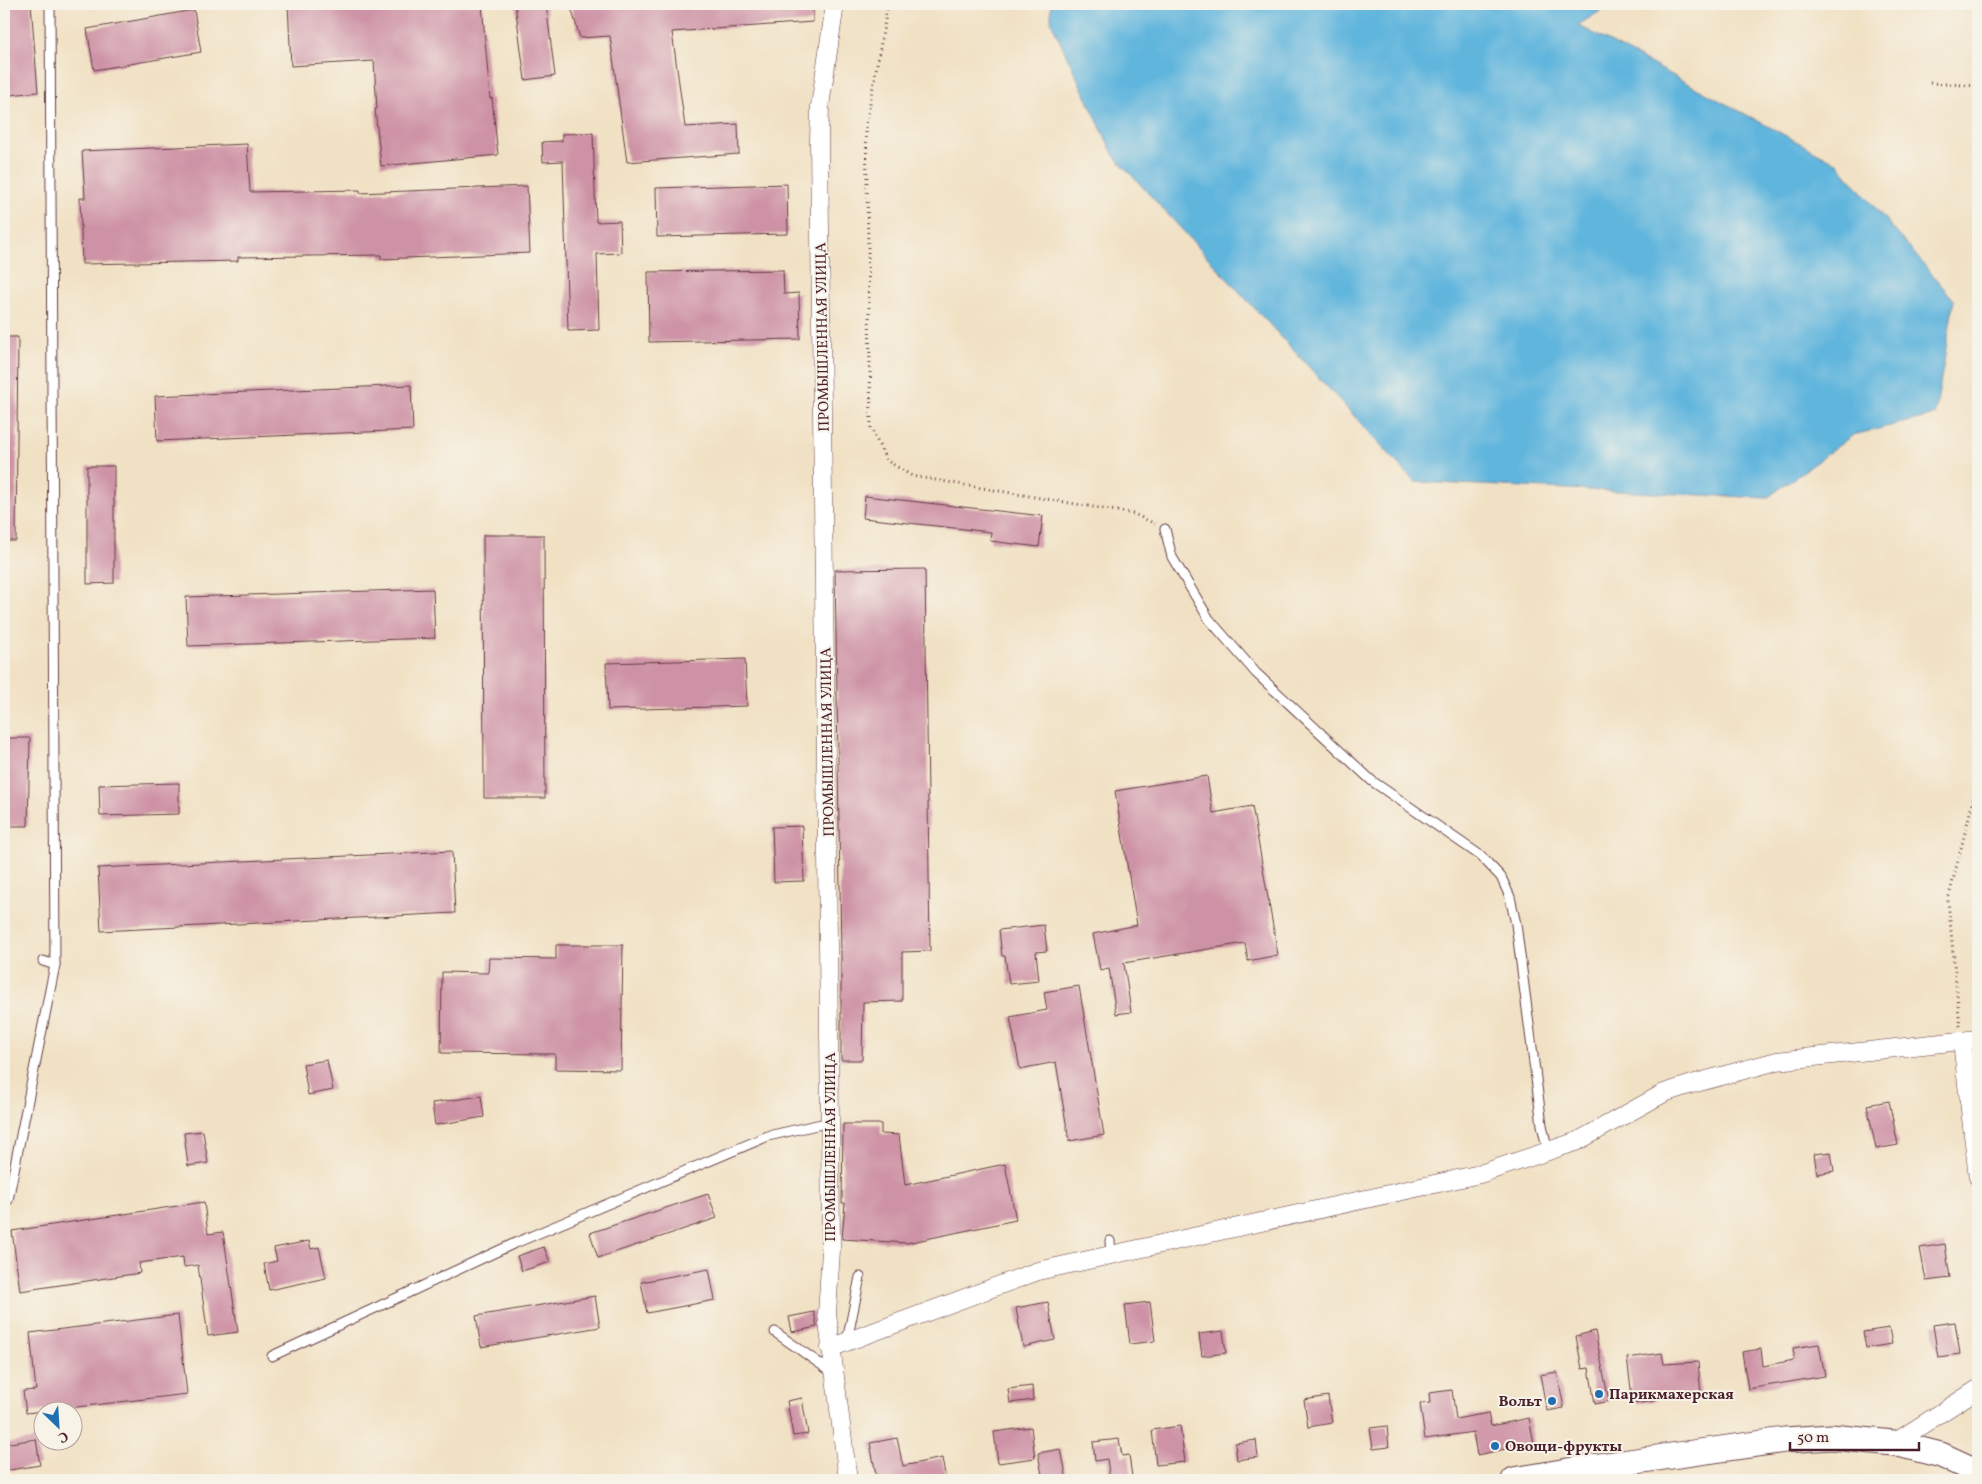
<svg xmlns="http://www.w3.org/2000/svg" width="1982" height="1484" viewBox="0 0 1982 1484" font-family="Vollkorn,serif">
<style>
.water{fill:#61b5dd;stroke:#566a84}
.building{fill:#cd92a5}
.lines{fill:none;stroke-linecap:round;stroke-linejoin:round}
.lane-casing{stroke:#633c42;stroke-width:11}
.street-casing{stroke:#633c42;stroke-width:19}
.secondary-casing{stroke:#633c42;stroke-width:27}
.path{stroke:#633c42;stroke-width:3;stroke-dasharray:1 4;stroke-linecap:butt}
.lane{stroke:#fff;stroke-width:9}
.street{stroke:#fff;stroke-width:18}
.secondary{stroke:#fff;stroke-width:25}
.poi-dot{fill:#1f6fb2;stroke:#f7f3e8;stroke-width:2}
.labels{text-anchor:middle;stroke-width:4;stroke-linejoin:round;paint-order:stroke}
.street-label{font-size:15px;fill:#4a1f2b;stroke:#f7f3e8}
.poi-label{font-size:15px;font-weight:bold;fill:#4a1f2b;stroke:#f7f3e8;text-anchor:start}
</style>
<rect width="100%" height="100%" fill="#f7f3e8"/>
<filter id="ink" filterUnits="userSpaceOnUse"><feTurbulence type="fractalNoise" baseFrequency=".02" numOctaves="2"/><feDisplacementMap in="SourceGraphic" scale="10" xChannelSelector="R" yChannelSelector="G"/><feConvolveMatrix kernelMatrix="1 2 1 2 8 2 1 2 1" color-interpolation-filters="sRGB"/></filter>
<filter id="wash" filterUnits="userSpaceOnUse"><feTurbulence type="fractalNoise" baseFrequency=".0096" numOctaves="4" result="noise"/><feDisplacementMap in="SourceGraphic" scale="20" xChannelSelector="R" yChannelSelector="G"/><feGaussianBlur stdDeviation="1.12" result="paint"/><feColorMatrix in="noise" values="0 0 0 0 0 0 0 0 0 0 0 0 0 0 0 0 0 1.4 0 .05"/><feComposite in="paint" operator="in"/></filter>
<g filter="url(#wash)">
<rect width="100%" height="100%" fill="#f1e1c4"/>
<!-- water -->
<polygon class="water" points="1051,4 1612,4 1578,25 1837,163 1954,300 1935,415 1853,435 1767,498 1415,482 1114,156 1051,22"/>
<g id="blocks">
<!-- building -->
<g class="building">
<polygon points="4,4 31,4 38,92 10,95"/>
<polygon points="288,4 482,4 490,99 492,98 498,155 381,166 375,109 377,109 374,61 291,66"/>
<polygon points="515,4 546,4 555,76 525,80"/>
<polygon points="570,4 813,4 813,22 672,32 685,127 738,124 739,154 627,162 610,36 580,38"/>
<polygon points="194,10 201,52 94,70 87,29"/>
<polygon points="593,133 596,222 620,221 621,253 597,254 599,330 568,331 563,161 543,162 542,142 562,141 562,134"/>
<polygon points="247,144 250,192 360,190 360,193 527,186 530,253 381,259 381,255 238,257 238,261 82,264 80,198 85,198 82,151"/>
<polygon points="787,184 788,234 657,237 656,188"/>
<polygon points="783,270 784,294 799,293 800,339 649,342 648,272"/>
<polygon points="4,337 18,337 16,541 4,541"/>
<polygon points="411,385 413,430 157,441 155,396"/>
<polygon points="87,466 114,466 114,583 87,584"/>
<polygon points="865,496 1043,516 1039,547 990,541 991,532 863,518"/>
<polygon points="483,535 544,535 545,798 484,798"/>
<polygon points="925,569 930,951 902,952 902,1001 863,1002 862,1060 841,1060 841,953 835,570"/>
<polygon points="433,589 435,638 188,646 186,597"/>
<polygon points="745,659 747,706 608,710 606,663"/>
<polygon points="4,738 30,738 28,826 4,826"/>
<polygon points="1207,776 1213,813 1252,806 1278,955 1248,961 1245,943 1124,963 1131,1012 1116,1014 1109,968 1100,970 1093,934 1137,925 1115,791"/>
<polygon points="179,783 179,814 100,816 99,785"/>
<polygon points="802,826 804,881 774,882 772,827"/>
<polygon points="452,851 455,913 101,931 98,868"/>
<polygon points="1044,925 1047,951 1036,952 1039,981 1009,984 1005,956 1002,956 999,930"/>
<polygon points="556,945 623,945 621,1070 555,1069 555,1054 441,1053 442,972 488,973 489,958 556,959"/>
<polygon points="1079,986 1104,1135 1069,1141 1056,1062 1020,1069 1010,1017 1047,1010 1044,992"/>
<polygon points="327,1060 333,1090 308,1095 303,1064"/>
<polygon points="481,1096 484,1117 435,1125 432,1103"/>
<polygon points="1889,1101 1898,1145 1876,1149 1867,1105"/>
<polygon points="843,1124 881,1124 881,1134 899,1135 905,1185 1005,1164 1016,1220 907,1243 842,1239 845,1203 842,1203"/>
<polygon points="203,1131 208,1163 188,1166 184,1133"/>
<polygon points="1831,1152 1834,1171 1817,1174 1814,1154"/>
<polygon points="708,1194 717,1218 598,1258 590,1233"/>
<polygon points="204,1202 208,1234 223,1232 238,1332 208,1336 198,1265 184,1267 183,1257 139,1263 140,1273 20,1291 12,1231"/>
<polygon points="309,1241 311,1249 319,1247 326,1278 269,1290 264,1264 277,1261 274,1248"/>
<polygon points="1945,1244 1950,1278 1926,1281 1920,1248"/>
<polygon points="544,1247 550,1262 522,1271 517,1256"/>
<polygon points="709,1269 715,1300 647,1313 641,1282"/>
<polygon points="595,1296 600,1327 481,1347 476,1316"/>
<polygon points="1048,1302 1055,1340 1023,1347 1016,1308"/>
<polygon points="1150,1302 1155,1341 1130,1344 1125,1305"/>
<polygon points="814,1312 817,1327 792,1332 789,1317"/>
<polygon points="178,1315 187,1394 26,1413 23,1391 36,1390 30,1333"/>
<polygon points="1955,1322 1960,1354 1938,1357 1933,1325"/>
<polygon points="1889,1328 1892,1344 1866,1348 1863,1332"/>
<polygon points="1223,1331 1226,1353 1202,1356 1199,1334"/>
<polygon points="1595,1331 1609,1401 1595,1404 1589,1368 1582,1369 1576,1336"/>
<polygon points="1819,1344 1825,1376 1748,1389 1742,1352 1761,1349 1763,1366 1794,1360 1793,1348"/>
<polygon points="1662,1353 1664,1364 1698,1362 1701,1395 1655,1398 1656,1401 1633,1404 1627,1358"/>
<polygon points="1557,1372 1564,1408 1547,1411 1540,1375"/>
<polygon points="1032,1386 1033,1400 1010,1403 1008,1389"/>
<polygon points="1452,1390 1456,1419 1488,1413 1491,1426 1529,1418 1534,1443 1477,1455 1473,1432 1425,1439 1420,1404 1430,1403 1429,1393"/>
<polygon points="1328,1396 1332,1423 1308,1427 1304,1400"/>
<polygon points="802,1398 808,1434 793,1436 787,1401"/>
<polygon points="1180,1426 1185,1462 1156,1465 1152,1430"/>
<polygon points="1387,1426 1389,1447 1373,1449 1370,1428"/>
<polygon points="1031,1427 1035,1458 998,1463 994,1432"/>
<polygon points="897,1438 903,1466 942,1458 946,1480 877,1480 870,1443"/>
<polygon points="36,1439 40,1465 4,1471 4,1444"/>
<polygon points="1119,1439 1122,1456 1129,1455 1132,1477 1110,1480 1107,1459 1095,1461 1093,1442"/>
<polygon points="1256,1440 1258,1457 1237,1460 1235,1443"/>
<polygon points="1061,1449 1067,1480 1043,1480 1038,1453"/>
</g>
</g>
</g>
<g filter="url(#ink)">
<use href="#blocks" fill-opacity="0" stroke="#633c42" stroke-width="1"/>
<g class="lines">
<!-- lane casing -->
<g class="lane-casing">
<g id="lane">
<polyline points="1165,529 1172,557 1209,619 1256,673 1372,781 1481,856 1501,877 1510,897 1516,924 1542,1125 1548,1152"/>
<polyline points="43,961 55,965"/>
<polyline points="8,1200 55,965 50,4"/>
<polyline points="1110,1241 1111,1254"/>
<polyline points="775,1332 833,1373"/>
<polyline points="847,1341 860,1277"/>
<polyline points="272,1356 513,1244 768,1136 830,1122"/>
</g>
</g>
<!-- street casing -->
<g class="street-casing">
<g id="street">
<polyline points="835,4 820,106 819,141 830,1122 831,1250 827,1314 848,1480"/>
<polyline points="1962,1042 1978,1177"/>
<polyline points="830,1348 1038,1271 1480,1174 1578,1141 1664,1093 1692,1084 1777,1061 1978,1039"/>
<polyline points="1894,1443 1978,1389"/>
</g>
</g>
<!-- secondary casing -->
<g class="secondary-casing">
<polyline id="secondary" points="1514,1480 1579,1469 1785,1440 1831,1437 1894,1443 1941,1455 1978,1472"/>
</g>
<!-- path -->
<g class="path">
<polyline points="888,4 866,125 871,428 886,460 912,476 1134,514 1155,524"/>
<polyline points="1930,83 1978,86"/>
<polyline points="1960,1026 1948,900 1978,781"/>
</g>
<!-- lane -->
<use href="#lane" class="lane"/>
<!-- street -->
<use href="#street" class="street"/>
<!-- secondary -->
<use href="#secondary" class="secondary"/>
</g>
</g>
<!-- markers -->
<g class="poi-dot">
<circle cx="1599" cy="1394" r="5"/>
<circle cx="1552" cy="1401" r="5"/>
<circle cx="1495" cy="1446" r="5"/>
</g>
<g class="labels">
<!-- street labels -->
<g class="street-label">
<text transform="translate(822 337) rotate(-91)" y="5">ПРОМЫШЛЕННАЯ УЛИЦА</text>
<text transform="translate(827 742) rotate(-91)" y="5">ПРОМЫШЛЕННАЯ УЛИЦА</text>
<text transform="translate(830 1147) rotate(-90)" y="5">ПРОМЫШЛЕННАЯ УЛИЦА</text>
</g>
<!-- poi labels -->
<g class="poi-label">
<text x="1609" y="1399">Парикмахерская</text>
<text x="1542" y="1406" text-anchor="end">Вольт</text>
<text x="1505" y="1451">Овощи-фрукты</text>
</g>
</g>
<!-- margin -->
<rect width="1982" height="1484" fill="none" stroke="#f7f3e8" stroke-width="20"/>
<!-- north arrow -->
<g transform="translate(58 1426) rotate(155)"><circle r="24" fill="#f7f3e8" stroke="#b29e9c"/>
<path d="M0-4L9 19L0 12L-9 19Z" fill="#1f6fb2"/>
<text y="-8" font-size="14" font-weight="bold" text-anchor="middle" fill="#4a1f2b">С</text>
</g>
<!-- scale -->
<path d="M1790 1442v8h129v-8" fill="none" stroke="#4a1f2b" stroke-width="2.5"/>
<text x="1797" y="1442" font-size="15" fill="#4a1f2b" stroke="#f7f3e8" stroke-width="4" paint-order="stroke">50 m</text>
</svg>
